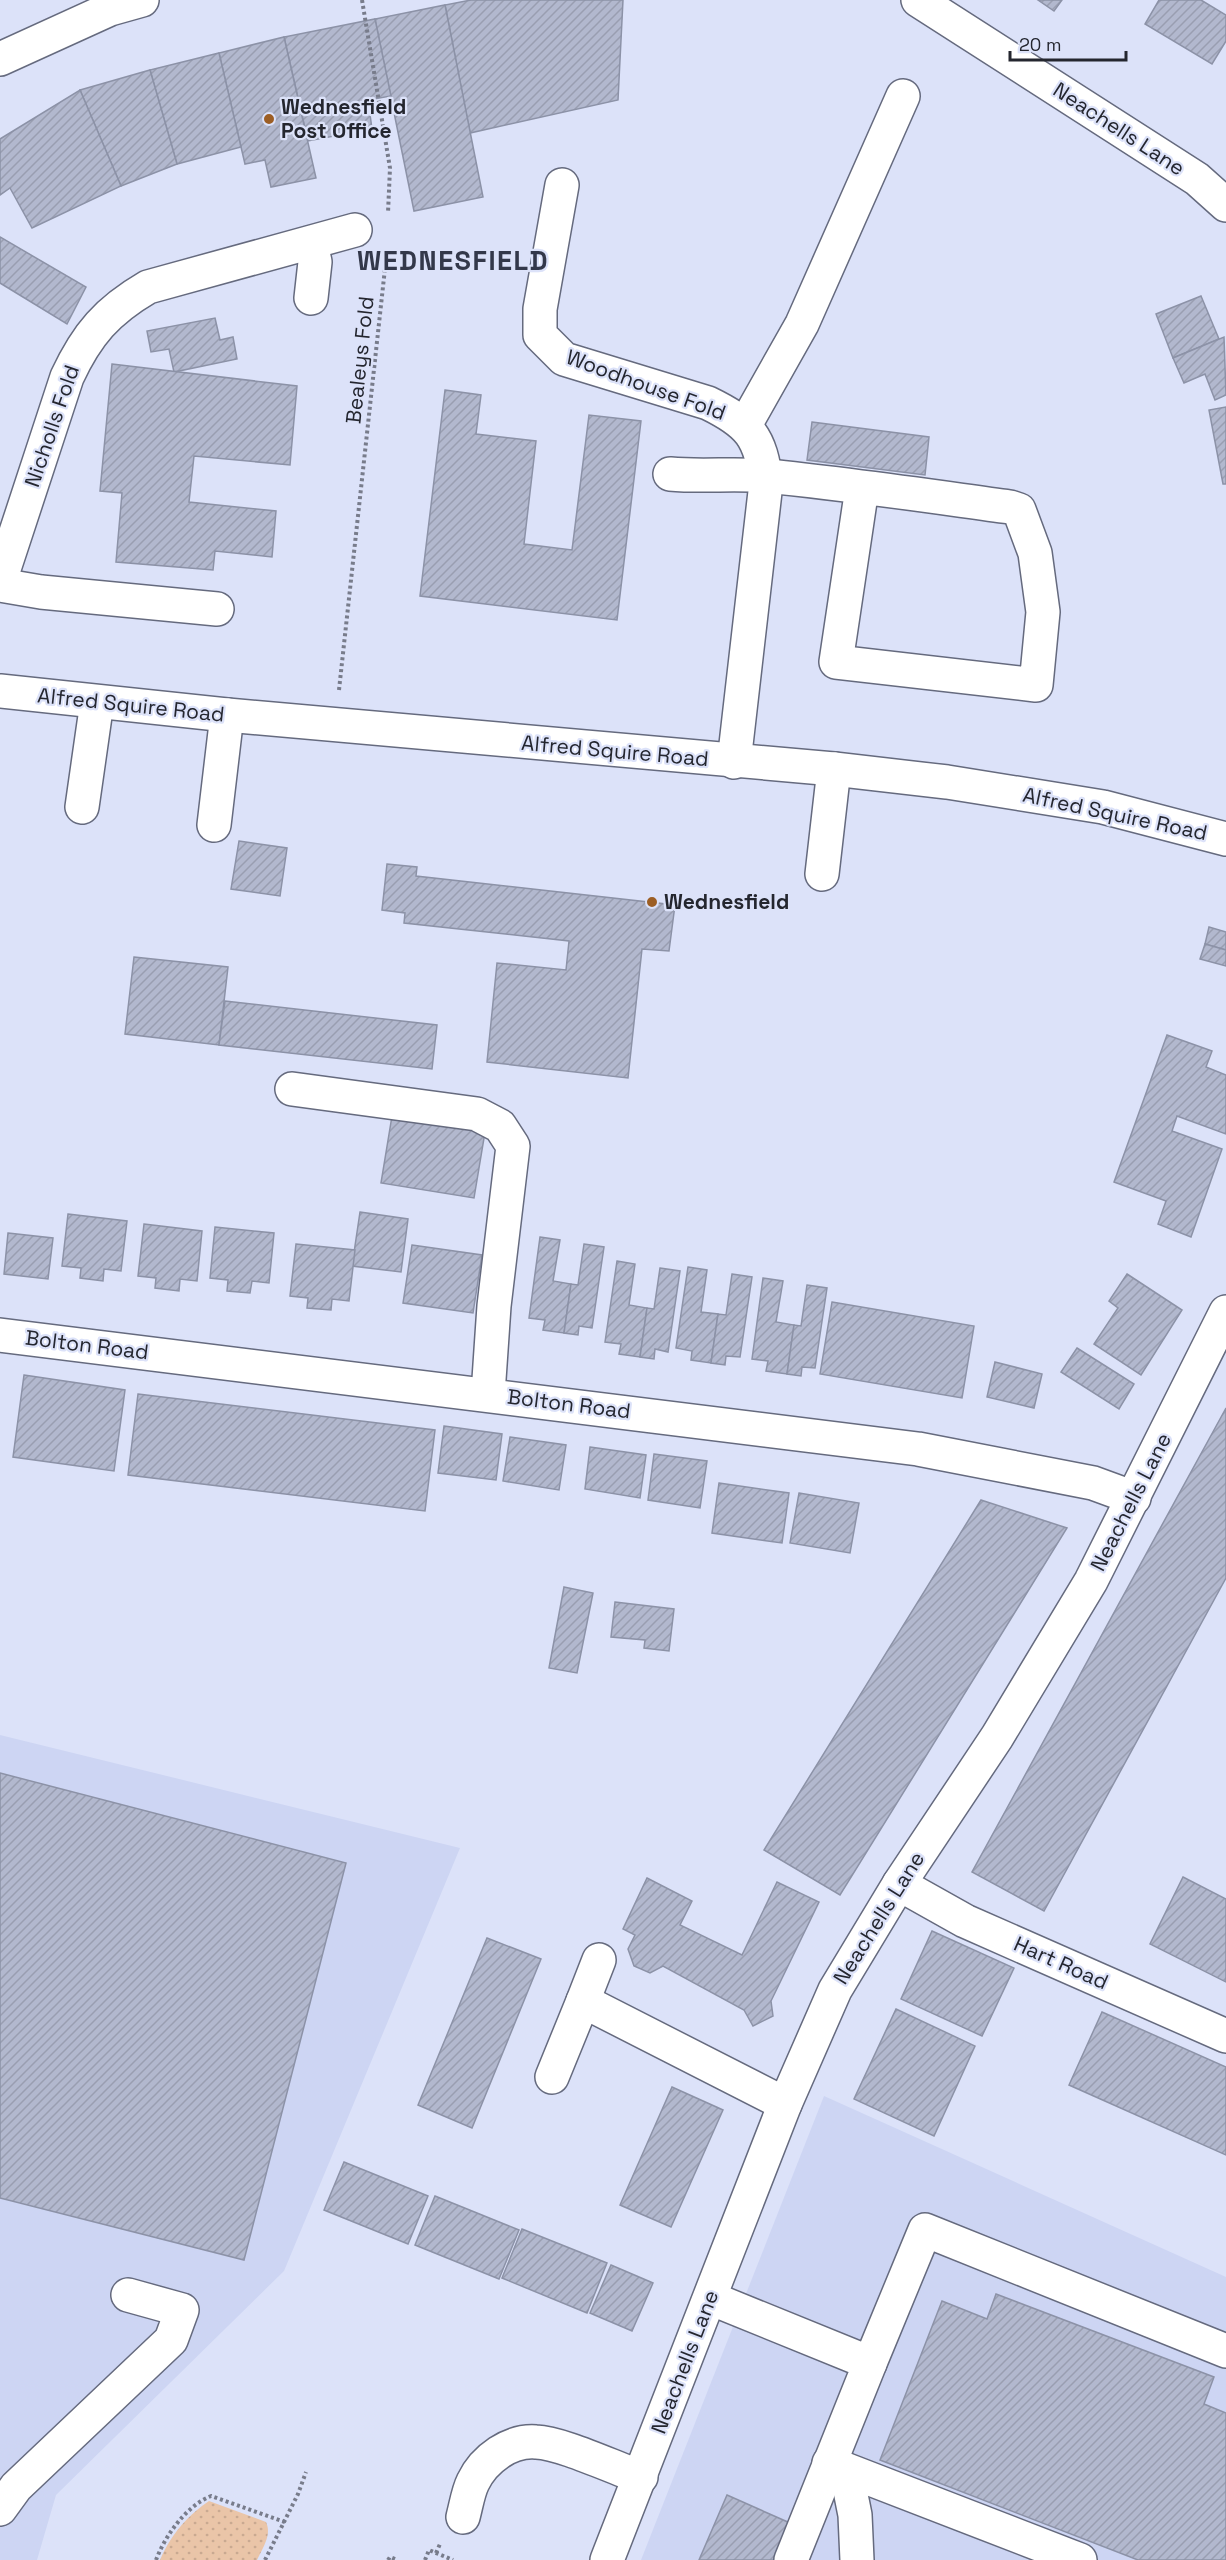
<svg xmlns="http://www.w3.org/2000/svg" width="1226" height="2560" viewBox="0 0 1226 2560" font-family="'Space Grotesk',sans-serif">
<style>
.built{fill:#cdd5f3}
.grass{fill:url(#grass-dots)}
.building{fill:url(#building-hatch);stroke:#8c92a7;stroke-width:1.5}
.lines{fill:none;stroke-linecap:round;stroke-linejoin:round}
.minor-casing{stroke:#656a7e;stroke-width:36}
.path{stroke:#787c8b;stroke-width:4;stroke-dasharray:3 3;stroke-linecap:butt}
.minor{stroke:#fff;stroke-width:33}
.poi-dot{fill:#9c5e24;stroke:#dce2f9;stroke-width:2}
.labels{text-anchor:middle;stroke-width:4.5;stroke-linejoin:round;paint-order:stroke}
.poi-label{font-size:21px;font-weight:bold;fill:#24262f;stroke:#dce2f9;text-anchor:start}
.street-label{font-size:21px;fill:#24262f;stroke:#dce2f9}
.district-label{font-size:27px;font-weight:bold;letter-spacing:1.5px;fill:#33384a;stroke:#dce2f9}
</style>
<defs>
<pattern id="grass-dots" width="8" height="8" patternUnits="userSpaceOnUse" patternTransform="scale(1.5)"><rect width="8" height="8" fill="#eac5a8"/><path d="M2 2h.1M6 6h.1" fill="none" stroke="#c9a991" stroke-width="1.8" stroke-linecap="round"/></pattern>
<pattern id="building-hatch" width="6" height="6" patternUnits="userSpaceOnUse" patternTransform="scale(1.5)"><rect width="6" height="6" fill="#b2b8ce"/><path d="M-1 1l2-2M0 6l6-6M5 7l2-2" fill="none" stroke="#999eb1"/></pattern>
</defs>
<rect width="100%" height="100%" fill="#dce2f9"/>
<!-- built -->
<g class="built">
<polygon points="0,1735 460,1848 284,2271 56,2495 37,2560 0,2560"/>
<polygon points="824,2096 1226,2277 1226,2560 641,2560"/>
</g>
<!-- grass -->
<path class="grass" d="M209,2501l57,21c6,13 -3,25 -9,38h-97c10,-24 27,-44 49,-59z"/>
<!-- building -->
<g class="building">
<polygon points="471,0 623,0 618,100 470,133 445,5"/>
<polygon points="1038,0 1062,0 1054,11"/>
<polygon points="1159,0 1201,0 1226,15 1226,41 1212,64 1145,24"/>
<polygon points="445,5 483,197 414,211 375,19"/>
<polygon points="375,19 391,96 368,100 372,129 308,141 284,37"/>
<polygon points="284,37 316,178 271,187 265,160 245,164 219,53"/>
<polygon points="219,53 241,147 177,164 150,70"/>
<polygon points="150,70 177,164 121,186 80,90"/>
<polygon points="80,90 121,186 32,228 10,188 0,195 0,139"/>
<polygon points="0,237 86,287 67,324 0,283"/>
<polygon points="1201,296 1219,339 1173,358 1156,314"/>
<polygon points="215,318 220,340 233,337 237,359 174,372 169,349 151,352 147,331"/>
<polygon points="1224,337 1226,395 1215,400 1205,374 1184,383 1173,358"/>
<polygon points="112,364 297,386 290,465 194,456 189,502 276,511 272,557 215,551 213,570 116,562 122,493 100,491"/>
<polygon points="445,390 481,395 476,434 536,441 524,544 572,550 589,415 641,421 617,620 420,596"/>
<polygon points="1226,407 1226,484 1223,484 1209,410"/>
<polygon points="812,422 929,437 925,475 807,460"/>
<polygon points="239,841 287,848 280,896 231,889"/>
<polygon points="387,864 417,867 416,876 675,905 669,951 642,949 628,1078 487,1062 497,963 566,970 569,941 404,923 405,913 382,910"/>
<polygon points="1209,927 1226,932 1226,950 1205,944"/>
<polygon points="1205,944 1226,950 1226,966 1200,959"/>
<polygon points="134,957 228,967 219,1045 125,1034"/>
<polygon points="225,1001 437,1025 432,1069 219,1045"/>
<polygon points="1167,1035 1212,1051 1206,1067 1226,1075 1226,1134 1177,1116 1172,1131 1222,1149 1191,1237 1158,1224 1166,1201 1114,1182"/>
<polygon points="392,1116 485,1132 474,1198 381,1183"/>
<polygon points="360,1212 408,1219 401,1272 352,1266"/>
<polygon points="68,1214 127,1221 121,1271 104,1269 103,1281 80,1278 81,1268 62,1266"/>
<polygon points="144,1224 202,1231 197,1281 180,1279 179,1291 155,1288 156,1278 138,1276"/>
<polygon points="215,1227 274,1233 269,1283 252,1281 250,1293 227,1291 228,1280 210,1278"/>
<polygon points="8,1233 53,1238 48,1279 4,1274"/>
<polygon points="540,1237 560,1240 553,1281 571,1284 564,1333 543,1330 545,1320 529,1318"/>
<polygon points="296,1244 355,1250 349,1301 332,1299 331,1310 307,1308 308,1298 290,1296"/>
<polygon points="584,1244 604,1247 592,1328 579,1326 578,1335 564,1333 571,1284 578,1285"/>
<polygon points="412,1245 482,1255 473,1313 403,1303"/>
<polygon points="617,1261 635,1264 629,1305 647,1308 640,1357 619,1354 621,1344 605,1342"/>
<polygon points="688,1267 707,1270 701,1312 718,1314 711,1363 691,1360 692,1351 676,1348"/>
<polygon points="660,1268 680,1271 668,1352 655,1349 654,1359 640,1357 647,1308 654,1309"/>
<polygon points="732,1274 752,1277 740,1357 726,1356 725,1365 711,1363 718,1314 726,1315"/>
<polygon points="1127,1274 1182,1310 1141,1375 1094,1344 1118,1308 1109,1301"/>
<polygon points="763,1278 783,1281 776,1322 794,1325 787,1374 766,1371 768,1361 752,1359"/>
<polygon points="807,1285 827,1288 815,1368 802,1367 801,1376 787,1374 794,1325 801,1326"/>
<polygon points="832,1302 974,1326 962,1398 820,1374"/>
<polygon points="1077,1348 1134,1384 1119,1409 1061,1372"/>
<polygon points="995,1362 1042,1374 1034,1408 987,1397"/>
<polygon points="24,1375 125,1390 114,1471 13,1457"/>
<polygon points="138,1394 435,1430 425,1511 128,1475"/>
<polygon points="1226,1408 1226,1578 1044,1911 972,1872"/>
<polygon points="444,1426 502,1434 496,1480 438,1473"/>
<polygon points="510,1437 566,1445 559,1490 503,1481"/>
<polygon points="590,1447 646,1455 640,1498 585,1489"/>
<polygon points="654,1454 707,1461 700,1508 648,1500"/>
<polygon points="719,1483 789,1493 782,1543 712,1533"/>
<polygon points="799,1493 859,1503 850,1553 790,1543"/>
<polygon points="981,1500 1067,1528 840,1895 764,1850"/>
<polygon points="564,1587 593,1593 577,1673 549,1668"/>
<polygon points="615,1602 674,1609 669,1651 644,1648 645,1640 611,1637"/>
<polygon points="0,1773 346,1863 244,2260 0,2198"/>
<polygon points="1183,1877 1226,1899 1226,1982 1150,1944"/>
<polygon points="647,1878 692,1901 680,1925 742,1955 777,1882 819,1902 771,2001 773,2016 753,2026 744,2010 663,1966 650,1973 634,1966 628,1949 635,1935 623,1929"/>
<polygon points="932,1931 1014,1968 982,2036 901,1999"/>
<polygon points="487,1938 541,1959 472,2128 418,2105"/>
<polygon points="896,2009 975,2046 934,2136 854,2099"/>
<polygon points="1102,2012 1226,2067 1226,2155 1069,2085"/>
<polygon points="672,2087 723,2110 671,2227 620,2205"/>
<polygon points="344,2162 428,2196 408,2244 324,2210"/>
<polygon points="435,2196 519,2230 499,2279 415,2245"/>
<polygon points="522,2229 607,2263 587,2313 502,2278"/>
<polygon points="611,2265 653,2283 632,2331 590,2313"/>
<polygon points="996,2294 1214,2377 1204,2404 1226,2413 1226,2560 1138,2560 880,2460 942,2301 987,2319"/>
<polygon points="727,2495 790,2523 774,2560 699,2560"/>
</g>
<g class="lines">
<!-- minor casing -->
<g class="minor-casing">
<g id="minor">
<polyline points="918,0 1197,179 1226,205"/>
<polyline points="0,59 110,9 142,0"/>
<path d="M562,185l-22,124v26l24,24 144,44c41,20 53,34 58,80l-32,279"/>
<polyline points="311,298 315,262 311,243"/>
<polyline points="745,425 802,324 903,96"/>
<path d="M670,474c33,3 65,-1 97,2 81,8 162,20 243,31l9,3 16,43 8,59 -7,73 -200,-23 26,-174"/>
<path d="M0,581l67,-204c20,-43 40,-66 81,-90l207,-57"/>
<polyline points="0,585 41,592 217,609"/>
<polyline points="0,691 227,715 834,769 947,782 1103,807 1226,839"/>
<polyline points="82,807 97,702"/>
<polyline points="214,825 227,715"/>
<polyline points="822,874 834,769"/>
<polyline points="292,1089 477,1114 500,1126 513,1146 494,1306 488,1394"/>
<polyline points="0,1335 918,1449 1093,1483 1134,1498"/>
<polyline points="899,1884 965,1921 1226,2036"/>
<polyline points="583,2001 599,1960"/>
<polyline points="552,2077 583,2001 785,2104"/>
<polyline points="710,2298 870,2363 791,2560"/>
<polyline points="870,2363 925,2230 1226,2351"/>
<polyline points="829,2463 1080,2560"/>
<polyline points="846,2470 855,2515 857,2560"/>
<polyline points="0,2509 16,2487 171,2340 182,2310 128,2295"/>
<path d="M463,2517c3,-11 5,-25 10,-35 11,-23 37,-42 63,-40 26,1 78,26 105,35"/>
<polyline points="607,2560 785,2104 835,1990 899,1884 997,1737 1091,1581 1226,1312"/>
</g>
</g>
<!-- path -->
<g class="path">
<polyline points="362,0 390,168 388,213"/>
<polyline points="339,690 387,250"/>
<polyline points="436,2553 440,2544"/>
<path d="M156,2560c9,-24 30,-54 55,-64l74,26"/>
<polyline points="265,2560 298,2494 306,2472"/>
<polyline points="388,2560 390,2557 397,2560"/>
<polyline points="425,2560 429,2550 453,2560"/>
</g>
<!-- minor -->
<use href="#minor" class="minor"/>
</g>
<!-- markers -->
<g class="poi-dot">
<circle cx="269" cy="119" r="6"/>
<circle cx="652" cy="902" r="6"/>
</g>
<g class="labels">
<!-- poi labels -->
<g class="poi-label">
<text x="281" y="114">Wednesfield<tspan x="281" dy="24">Post Office</tspan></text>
<text x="664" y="909">Wednesfield</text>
</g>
<!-- street labels -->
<g class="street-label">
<text transform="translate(1119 129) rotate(33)" y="7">Neachells Lane</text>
<text transform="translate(360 360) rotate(-84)" y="7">Bealeys Fold</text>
<text transform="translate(646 385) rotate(20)" y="7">Woodhouse Fold</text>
<text transform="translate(52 426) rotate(-71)" y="7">Nicholls Fold</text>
<text transform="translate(131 705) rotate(6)" y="7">Alfred Squire Road</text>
<text transform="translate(615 751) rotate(5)" y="7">Alfred Squire Road</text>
<text transform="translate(1115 814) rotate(12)" y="7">Alfred Squire Road</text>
<text transform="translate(87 1345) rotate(7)" y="7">Bolton Road</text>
<text transform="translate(569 1404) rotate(7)" y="7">Bolton Road</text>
<text transform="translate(1131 1502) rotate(-63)" y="7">Neachells Lane</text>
<text transform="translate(879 1918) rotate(-58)" y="7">Neachells Lane</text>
<text transform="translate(1061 1963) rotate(24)" y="7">Hart Road</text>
<text transform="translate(685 2362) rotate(-69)" y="7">Neachells Lane</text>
</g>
<!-- district labels -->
<g class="district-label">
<text x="453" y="270">WEDNESFIELD</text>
</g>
</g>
<!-- scale -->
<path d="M1010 51v9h116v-9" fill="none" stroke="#24262f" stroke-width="3"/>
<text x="1019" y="51" font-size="18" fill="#24262f" stroke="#dce2f9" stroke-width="4.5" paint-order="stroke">20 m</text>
</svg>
